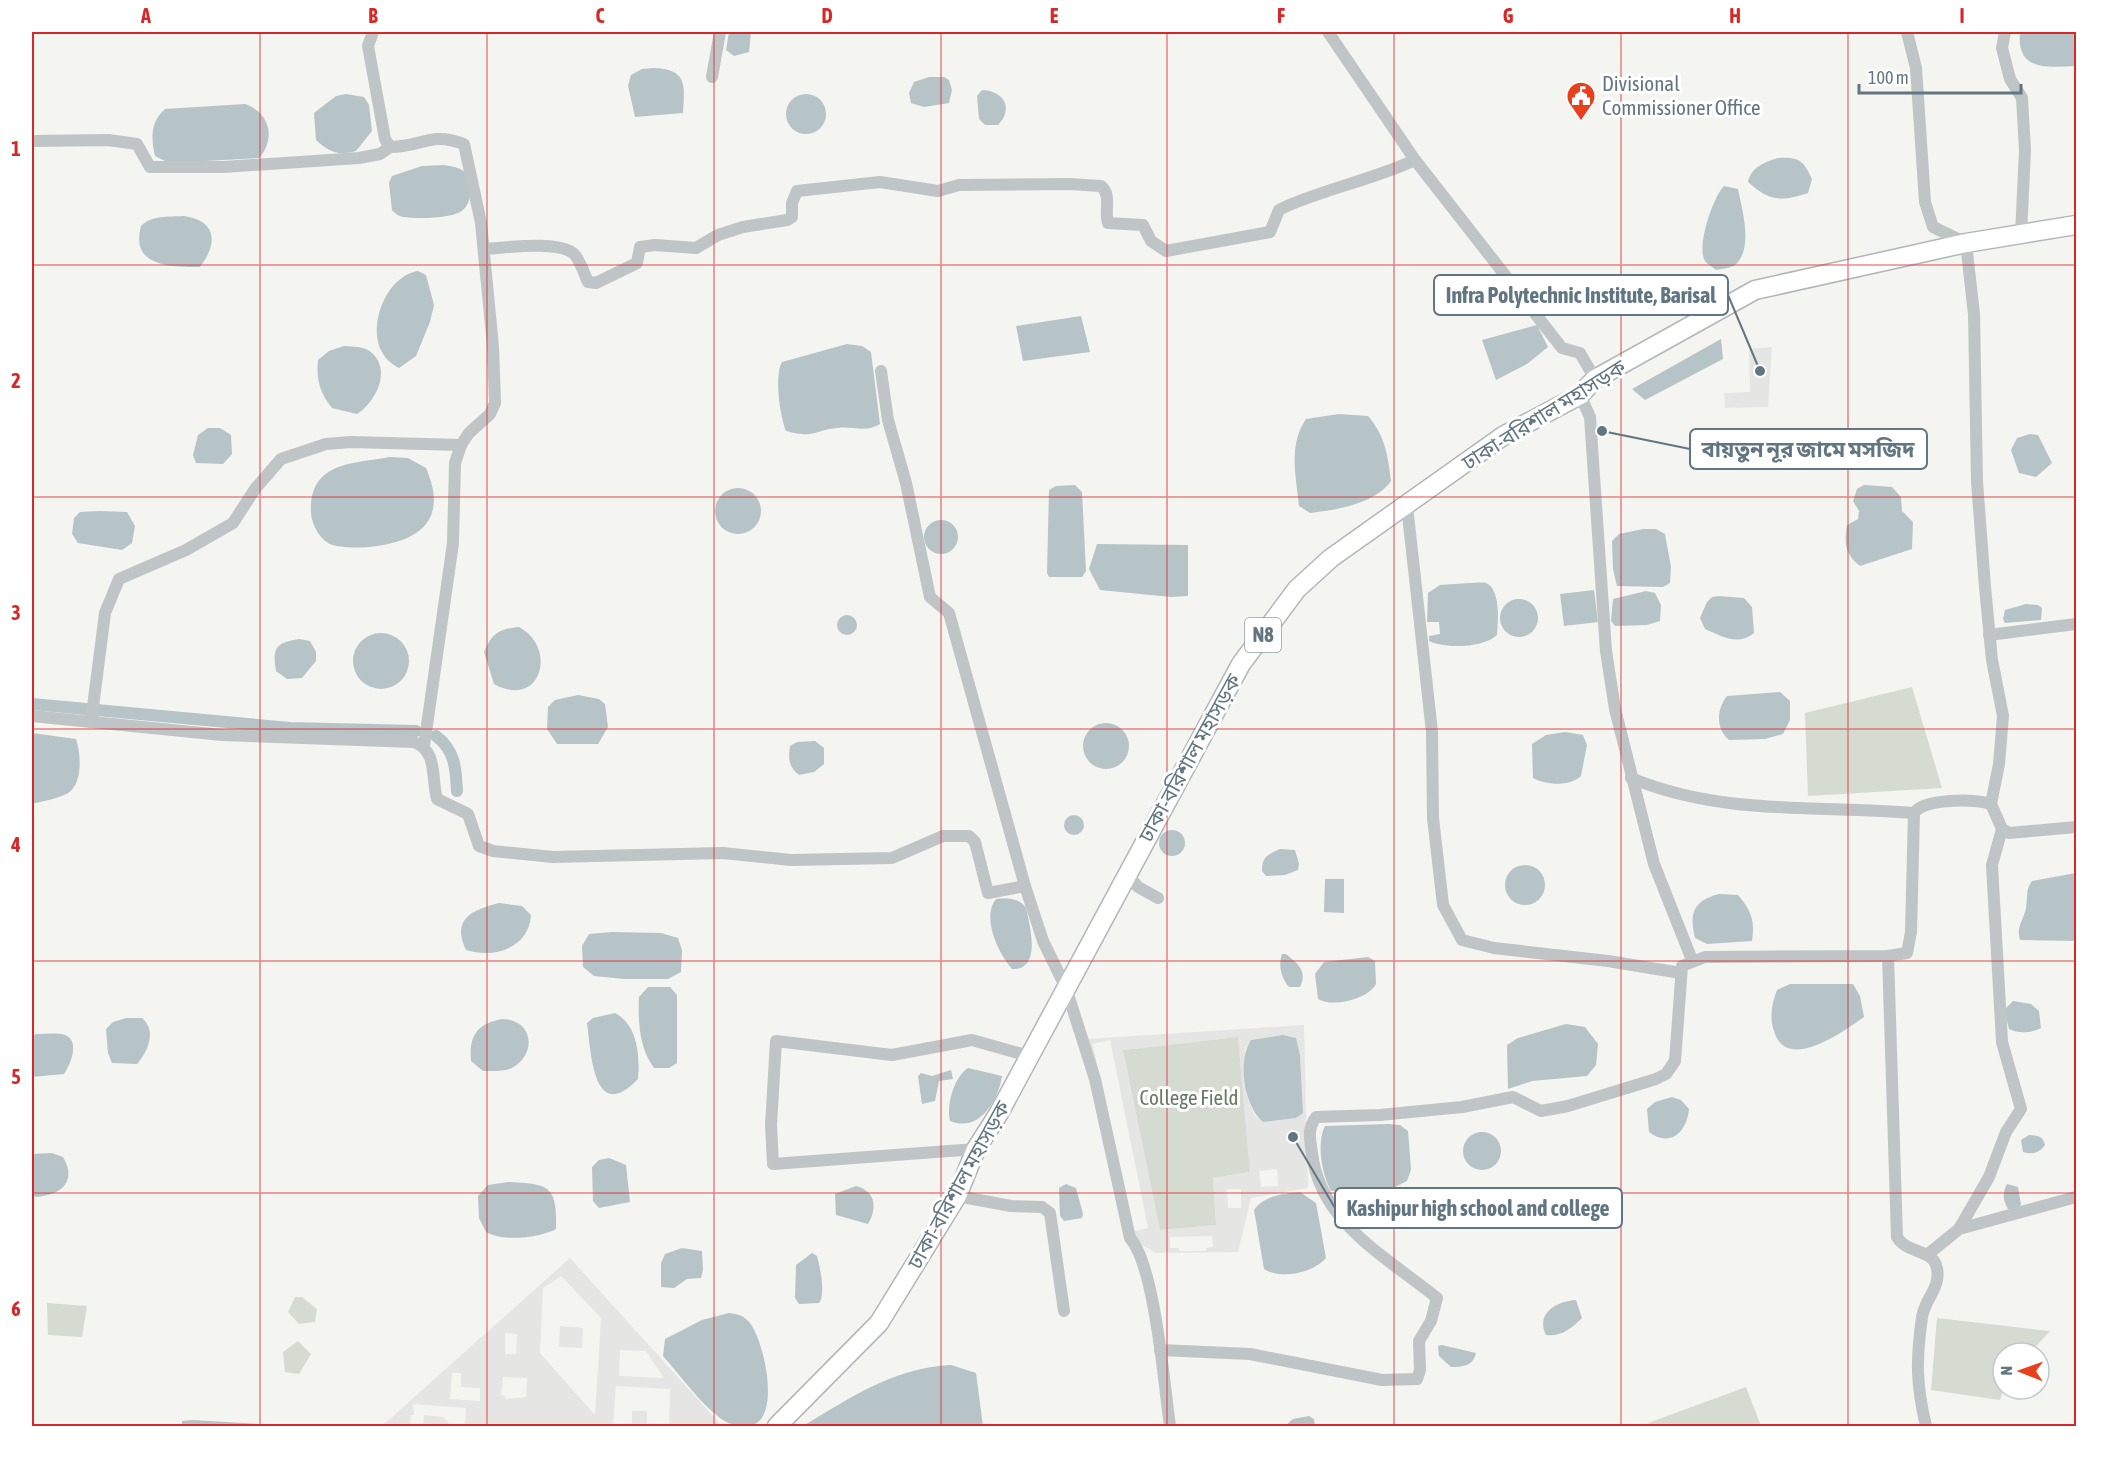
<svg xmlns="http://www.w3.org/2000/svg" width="2108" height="1458" viewBox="0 0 2108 1458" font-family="'Asap Condensed','Noto Sans Bengali',sans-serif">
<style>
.built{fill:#e5e5e3;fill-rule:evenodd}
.green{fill:#d5dbd1}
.water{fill:#b6c4c7}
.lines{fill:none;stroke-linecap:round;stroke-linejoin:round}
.canal{stroke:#b6c4c7;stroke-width:12}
.highway-casing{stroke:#b2b6b9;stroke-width:21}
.minor{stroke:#bfc4c6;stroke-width:12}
.highway{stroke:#fff;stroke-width:18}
.grid{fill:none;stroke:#d62828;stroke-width:1.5;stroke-opacity:0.55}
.labels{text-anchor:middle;stroke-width:6;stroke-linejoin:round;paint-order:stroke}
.shield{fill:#fff;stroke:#919fa8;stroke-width:1.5}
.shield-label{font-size:20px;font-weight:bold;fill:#627682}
.poi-label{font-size:21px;fill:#627682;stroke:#fff;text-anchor:start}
.street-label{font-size:21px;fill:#627682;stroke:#fff}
.park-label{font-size:21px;fill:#677961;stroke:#fff}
.leader{fill:none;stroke:#627682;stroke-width:2}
.callout-dot{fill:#627682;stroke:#fff;stroke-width:2}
.callout{fill:#fff;stroke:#627682;stroke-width:2}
.callout-label{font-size:22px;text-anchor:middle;font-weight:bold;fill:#627682}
.neatline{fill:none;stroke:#d62828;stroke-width:2}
.grid-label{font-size:20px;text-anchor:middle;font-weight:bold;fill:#d62828}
</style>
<rect width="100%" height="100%" fill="#f4f4f0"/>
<!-- built -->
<g class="built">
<polygon points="1772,347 1768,407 1725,408 1724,393 1750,392 1749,349"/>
<path d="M1304,1025l4,163 -57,10 -13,54 -82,1 -24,-14 -44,-200zM1283,1035l13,3 4,17 3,58 -7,5 -33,4 -8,-6 -6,-14 -4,-53 6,-9zM1238,1037l12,135 -37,6 3,47 -56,5 -37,-180zM1110,1040l38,188 -17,4 -38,-188zM1277,1169l1,17 -17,1 -2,-16zM1227,1189h14v19h-13zM1212,1236l1,11 -7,1v3h-27v-3h-9v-11z"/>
<path d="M570,1258l152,168h-53l1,-37 -54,-3 -3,40h-148l1,-18 -53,-4 1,11h-3l-1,11h-28zM561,1276l40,42 -6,97 -55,-62 3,-65zM505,1333l12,1 -1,20h-11zM620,1350l26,1 18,27 -45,-2zM452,1373h9v14l19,1v13l-30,-2zM503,1377l24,1 -1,19 -21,2v-3l-4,-1z"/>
<polygon points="560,1326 583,1328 582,1348 559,1347"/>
<rect x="632" y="1411" width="15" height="15"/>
<polygon points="424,1415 443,1417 452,1426 423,1426"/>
</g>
<!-- green -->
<g class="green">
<polygon points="1912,687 1942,788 1808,796 1805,713"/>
<polygon points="1238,1037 1250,1172 1213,1178 1216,1225 1160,1230 1123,1050"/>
<polygon points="295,1297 302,1297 317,1309 315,1322 299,1324 288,1312"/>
<polygon points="47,1303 87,1306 82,1337 48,1335"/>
<polygon points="1937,1318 2050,1331 2030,1353 2003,1353 2004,1389 2000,1400 1931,1390"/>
<polygon points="298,1341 311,1354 299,1374 285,1372 283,1352"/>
<polygon points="1746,1387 1761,1426 1640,1426"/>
</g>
<!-- water -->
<g class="water">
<polygon points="729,32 751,32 749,52 734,56 726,50"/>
<path d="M2020,32h56v34c-28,1 -60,6 -56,-34z"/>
<path d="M653,68c34,1 32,16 30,45l-48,4 -7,-31 3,-11 11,-6z"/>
<polygon points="929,77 944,77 949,80 952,90 949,103 924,107 911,103 909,93 914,82"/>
<path d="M982,90c22,1 32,18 16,35h-13l-6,-6 -2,-23z"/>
<path d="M346,94l18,3 5,8 3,26 -16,20c-18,5 -27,1 -40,-11l-2,-27 22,-17z"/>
<circle cx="806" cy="114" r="20"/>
<path d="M245,104c25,8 31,35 14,54l-90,5 -14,-7c-4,-17 -5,-34 10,-47z"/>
<path d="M1778,158c21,-1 25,2 34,21l-4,14c-27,9 -39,8 -60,-11 3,-15 17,-20 30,-24z"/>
<path d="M444,165c5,1 13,2 18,5 10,8 11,31 2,39 -9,10 -47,10 -60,8 -5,0 -9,-4 -12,-7l-3,-27 3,-7 30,-10z"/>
<path d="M1724,186l14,3c4,20 16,60 -3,76 -5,3 -13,4 -19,5 -3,-3 -9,-6 -11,-9 -9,-14 8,-64 19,-75z"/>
<path d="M183,216c33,4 36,26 17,51 -29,0 -70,0 -59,-41 11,-11 27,-9 42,-10z"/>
<path d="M418,271l8,4 8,30 -4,17 -14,34 -17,12c-7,-4 -13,-8 -17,-16 -15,-28 5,-76 36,-81z"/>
<polygon points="1081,316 1090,352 1023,361 1016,326"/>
<polygon points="1537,325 1548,347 1527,364 1496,380 1482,340"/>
<polygon points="1721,339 1723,359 1645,400 1632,389"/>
<path d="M847,344l15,2 9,6 9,72c-14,9 -27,2 -42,4 -25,2 -22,11 -52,3 -6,-15 -12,-55 -4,-69z"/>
<path d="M344,346c10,1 21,0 28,7 20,18 3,50 -15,61l-25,-6c-12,-15 -16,-28 -14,-48l11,-9z"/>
<path d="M1339,414l29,2c17,19 20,40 23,65 -16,23 -55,29 -81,32l-11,-7c-3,-31 -11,-60 7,-87z"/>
<polygon points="208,428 220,428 231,435 232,454 223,464 196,463 193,455 198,435"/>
<polygon points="2030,434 2038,435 2052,463 2036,477 2019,473 2011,450 2017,438"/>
<path d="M390,457l18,1 18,10c23,53 -7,74 -57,79 -11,1 -32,1 -41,-4 -10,-6 -17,-21 -17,-31 -2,-51 43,-48 79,-55z"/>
<polygon points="1075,485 1082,492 1086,571 1082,577 1049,577 1047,573 1049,490 1056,486"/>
<path d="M1864,485l28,2 9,10 1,14 11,11 -1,27 -52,17c-15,-12 -16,-22 -13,-41l11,-6 1,-8 -6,-10 4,-12z"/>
<circle cx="738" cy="511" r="23"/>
<polygon points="99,511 127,512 135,526 132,543 122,550 78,543 72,534 74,518 80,512"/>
<circle cx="941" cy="537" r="17"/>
<polygon points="1643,529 1656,529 1665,534 1671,567 1670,583 1663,587 1617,586 1613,569 1612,541 1619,534"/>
<polygon points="1097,544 1188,545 1188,596 1171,597 1100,590 1089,569"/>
<path d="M1470,583c5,0 12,-1 16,0 15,6 12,40 11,52 -14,13 -51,14 -68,6v-5l11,-2 -1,-12h-12l1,-29 12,-8z"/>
<polygon points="1594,590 1598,622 1564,626 1560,594"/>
<polygon points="1646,591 1655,593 1661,605 1660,621 1647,625 1615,626 1611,621 1613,599"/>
<path d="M1719,596l25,2 8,9 2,26c-17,13 -30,4 -49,-4l-5,-11 7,-16 5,-5z"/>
<circle cx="1519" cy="618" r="19"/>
<polygon points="2026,604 2038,605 2042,608 2041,620 2005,623 2003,619 2005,610"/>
<circle cx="847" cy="625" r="10"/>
<path d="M519,627c39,21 22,83 -25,57l-10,-32c8,-19 15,-23 35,-25z"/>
<circle cx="381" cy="661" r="28"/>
<path d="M299,639l11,2 6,11v9l-14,17 -15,1 -11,-8c-4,-24 0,-28 23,-32z"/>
<path d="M1780,692l10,9v19l-7,14 -18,5 -36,1c-13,-11 -13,-30 -2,-44z"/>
<polygon points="578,695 599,699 605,704 608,727 598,744 557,744 547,729 548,707 555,700"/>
<circle cx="1106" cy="746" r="23"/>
<path d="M1565,732l18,3 4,10 -6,31c-12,11 -35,9 -48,2l-1,-34 14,-9z"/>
<path d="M32,733l44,6c5,14 7,45 -8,54 -10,6 -25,8 -36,11z"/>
<path d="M815,741l9,7v16l-10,8 -15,3c-10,-8 -11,-16 -9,-29l7,-4z"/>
<circle cx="1074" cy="825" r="10"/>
<circle cx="1172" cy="843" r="13"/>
<path d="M1280,849l15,1 4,14 -1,6 -13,5 -19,1 -4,-5c0,-14 5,-16 18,-22z"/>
<circle cx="1525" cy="885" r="20"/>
<path d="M2076,873v68l-56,-1c-4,-14 3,-18 6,-32 2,-11 -1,-17 6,-27z"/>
<polygon points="1325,879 1344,879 1344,913 1324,912"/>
<path d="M1719,894l19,1c13,15 17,26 14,46l-45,3 -12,-6c-6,-25 -2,-37 24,-44z"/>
<path d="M996,899c10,-1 24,-1 30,9 4,18 16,62 -14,61 -13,-15 -31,-51 -16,-70z"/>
<path d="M499,903l23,3 9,9c-2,33 -37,44 -65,35 -15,-31 6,-40 33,-47z"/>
<polygon points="612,932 661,933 678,938 682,950 681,972 668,979 624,979 594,976 583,967 582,946 589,934"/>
<path d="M1282,954h4c12,10 22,17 14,33h-11c-8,-9 -11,-22 -7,-33z"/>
<path d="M1368,957l7,4 1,23c-8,15 -43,24 -58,15l-3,-25 9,-12z"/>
<path d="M1790,984h63l7,12 4,21c-21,15 -78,56 -90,14 -5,-14 -2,-28 3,-41z"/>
<path d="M648,987h22l7,8v68l-8,5h-15c-15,-20 -16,-47 -15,-71z"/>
<path d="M2013,1001l18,3 8,7 2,17c-10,5 -22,6 -32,1l-5,-19z"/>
<path d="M615,1013c23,12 25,44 23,66 -45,47 -47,-28 -51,-56l6,-5z"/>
<path d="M126,1018h16c15,13 6,33 -5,46l-25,-1 -4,-10 -2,-24 7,-7z"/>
<path d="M502,1019c32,1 35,35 10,49 -8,4 -20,3 -29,3l-12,-10c-2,-26 6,-37 31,-42z"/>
<polygon points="1566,1024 1585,1027 1598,1044 1596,1065 1587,1076 1532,1081 1508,1089 1507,1045 1518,1038"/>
<path d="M37,1034c8,0 17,-1 24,0 21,3 10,30 3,40l-32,3v-42z"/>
<path d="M1283,1035l13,3 4,17 3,58 -7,5 -33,4c-19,-16 -26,-61 -12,-82z"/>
<path d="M968,1068l34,8c-4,25 -23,57 -52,45 -4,-16 4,-44 18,-53z"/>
<polygon points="951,1070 953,1079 939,1081 935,1101 922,1104 918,1076 921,1073 932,1076"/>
<path d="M1672,1097l9,3 8,9c-2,23 -19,39 -40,23l-2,-23 8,-7z"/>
<path d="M1388,1124l12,1 8,6 3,39 -4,11 -14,7 -62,3c-9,-17 -15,-47 -6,-65z"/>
<circle cx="1482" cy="1151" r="19"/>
<path d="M2029,1135c9,1 14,1 16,10 -5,8 -14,10 -22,7l-2,-12z"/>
<path d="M52,1153l11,4c16,27 -6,40 -31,40v-43z"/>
<polygon points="609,1158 626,1165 630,1202 599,1208 593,1201 592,1167 599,1160"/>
<path d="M508,1182c41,2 49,3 48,47 -17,9 -53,13 -70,3l-7,-14 -1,-22 10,-11z"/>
<polygon points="1066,1184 1076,1188 1083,1214 1082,1218 1064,1221 1060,1216 1059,1188"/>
<path d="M2007,1184l11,3 3,18 -4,4h-9c-5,-8 -6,-16 -1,-25z"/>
<path d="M856,1186c19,5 22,21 12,38l-32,-9 -1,-21z"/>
<path d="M1300,1192l16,11 10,55c-13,15 -45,22 -62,11l-10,-59c10,-15 29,-16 46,-18z"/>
<polygon points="682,1248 702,1251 703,1270 701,1278 687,1279 674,1288 661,1287 661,1263 665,1254"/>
<path d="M812,1253l5,3c3,12 9,37 2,47l-20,1 -4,-6 1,-33z"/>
<path d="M1576,1300l6,18c-10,10 -21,19 -36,17 -11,-22 11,-34 30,-35z"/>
<path d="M729,1313c8,1 14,2 20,9 14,14 36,104 -3,104 -10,0 -18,-2 -26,-8 -21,-16 -39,-42 -57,-62l2,-17 37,-19z"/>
<path d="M1442,1345l34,8c-3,13 -13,14 -25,14l-12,-11 -1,-10z"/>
<path d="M951,1365l25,8 7,53h-180c49,-29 90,-58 148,-61z"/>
<polygon points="1309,1416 1314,1419 1315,1426 1285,1426 1293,1419"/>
<polygon points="192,1420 293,1426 182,1426 182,1421"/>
</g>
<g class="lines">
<!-- canal -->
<g class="canal">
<polyline points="32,704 290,728 416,731"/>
<path d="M436,736c19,14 20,33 21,55"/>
</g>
<!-- highway casing -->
<g class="highway-casing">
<polyline id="highway" points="777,1426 879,1323 957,1196 976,1149 999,1113 1241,664 1297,589 1331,558 1503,436 1580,395 1595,379 1755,290 1966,243 2076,225"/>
</g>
<!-- minor -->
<g class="minor">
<path d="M373,32l-5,14 17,93 5,8c33,0 39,-16 74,-3l17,79 12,123 2,57 -5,11 -21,19 -8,12 -6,18 -2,80 -29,203"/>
<polyline points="1328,32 1415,160 1562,348 1580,353 1595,379"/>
<polyline points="1907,32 1916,68 1925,202 1933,227 1966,243 1974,314 1977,482 1985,587 1992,660 2003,716 1999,764 1991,804 2002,829 2009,833 2076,827"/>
<polyline points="2005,32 2002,48 2010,79 2022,98 2025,150 2021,235"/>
<polyline points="712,77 720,32"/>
<polyline points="32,141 108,140 137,144 150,167 223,167 359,158 380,154 390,147"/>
<path d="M484,249c22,-1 71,-9 89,4 7,6 11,21 15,29l8,1 41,-20 3,-16 15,-2 41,3 22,-13 25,-8 44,-7 5,-3v-14l5,-12 83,-9 58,9 21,-6 111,-1 31,2c11,9 3,25 7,37l35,2 8,16 15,10 104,-19 9,-22 8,-4c42,-18 87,-27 128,-46"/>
<path d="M881,371l7,49 18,63 24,114 19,16 76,273 18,55 23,47 29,91 35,159c25,28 34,147 40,188"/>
<polyline points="1580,395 1590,417 1606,651 1615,709 1654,864 1692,960"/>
<polyline points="1407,506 1432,732 1433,818 1443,905 1462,940 1494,948 1608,961 1681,973"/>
<polyline points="1989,635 2076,624"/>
<path d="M32,716l190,19 192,7c24,9 17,35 23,57l31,15 11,32 14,5 60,6 170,-4 68,7 101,-2 51,-22h26l6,6 13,51 37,-7"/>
<polyline points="91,722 105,613 119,579 186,550 233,523 255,489 281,459 326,444 351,442 461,445"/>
<path d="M1631,778c91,38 186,27 283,35"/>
<polyline points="1126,873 1138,887 1158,898"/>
<path d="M1888,956l9,281c10,17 34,12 39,28 7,21 -11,33 -14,52 -6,43 -6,67 4,109"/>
<polyline points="976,1149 773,1164 771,1125 776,1041 892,1055 972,1040 1029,1056"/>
<polyline points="957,1196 1011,1206 1042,1207 1050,1213 1064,1311"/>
<polyline points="1959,1229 1989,1177 2006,1132 2021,1109 2002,1042 1992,865 2002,829"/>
<polyline points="1927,1255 1959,1229 2076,1197"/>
<path d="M1160,1350l90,4 132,26 35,-1 3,-9 -1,-29 12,-20 6,-23c-49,-40 -117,-75 -125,-145 -2,-14 -5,-24 4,-36l64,-2 82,-8 51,-10 28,14 27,-5 88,-27 10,-5 9,-13 7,-95 23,-9 183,-1 19,-3 4,-21 3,-119c11,-15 59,-14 77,-9"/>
</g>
<!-- highway -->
<use href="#highway" class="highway"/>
</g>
<!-- grid -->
<path class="grid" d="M260,32v1394M487,32v1394M714,32v1394M941,32v1394M1167,32v1394M1394,32v1394M1621,32v1394M1848,32v1394M32,265h2044M32,497h2044M32,729h2044M32,961h2044M32,1193h2044"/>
<!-- icons -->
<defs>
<g id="civic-pin" transform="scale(1.5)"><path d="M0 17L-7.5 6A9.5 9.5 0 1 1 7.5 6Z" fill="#e7401d" stroke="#fff"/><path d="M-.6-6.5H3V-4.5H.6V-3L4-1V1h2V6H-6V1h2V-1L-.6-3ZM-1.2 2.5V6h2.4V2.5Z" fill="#fff"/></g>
</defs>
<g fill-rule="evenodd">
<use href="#civic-pin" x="1581" y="96"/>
</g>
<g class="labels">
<!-- shield labels -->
<rect class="shield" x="1245" y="618" width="36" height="34" rx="4.5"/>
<g class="shield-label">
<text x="1263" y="642">N8</text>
</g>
<!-- poi labels -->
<g class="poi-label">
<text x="1602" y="91">Divisional<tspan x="1602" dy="24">Commissioner Office</tspan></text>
</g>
<!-- street labels -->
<g class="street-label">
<text transform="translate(1544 415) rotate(-32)" y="7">ঢাকা-বরিশাল মহাসড়ক</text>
<text transform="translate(1190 758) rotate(-61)" y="7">ঢাকা-বরিশাল মহাসড়ক</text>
<text transform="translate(959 1185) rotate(-61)" y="7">ঢাকা-বরিশাল মহাসড়ক</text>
</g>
<!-- park labels -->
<g class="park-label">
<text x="1189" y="1105">College Field</text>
</g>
</g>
<!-- callouts -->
<path class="leader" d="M1760 371L1728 295M1602 431L1690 449M1293 1137L1335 1208"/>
<g class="callout-dot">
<circle cx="1760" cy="371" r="6"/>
<circle cx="1602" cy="431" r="6"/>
<circle cx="1293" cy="1137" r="6"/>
</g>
<g class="callout">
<rect x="1434" y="275" width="294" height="40" rx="6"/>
<rect x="1690" y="429" width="237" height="40" rx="6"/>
<rect x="1335" y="1188" width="287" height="40" rx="6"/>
</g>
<g class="callout-label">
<text x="1581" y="303">Infra Polytechnic Institute, Barisal</text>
<text x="1808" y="457">বায়তুন নূর জামে মসজিদ</text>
<text x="1478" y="1216">Kashipur high school and college</text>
</g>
<!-- border -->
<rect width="2108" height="1458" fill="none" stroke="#ffffff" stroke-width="66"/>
<!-- north arrow -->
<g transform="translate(2021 1371) rotate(271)"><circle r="28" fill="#ffffff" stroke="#c0c8cd" stroke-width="1.5"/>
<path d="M0-4.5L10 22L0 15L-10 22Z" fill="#e7401d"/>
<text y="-9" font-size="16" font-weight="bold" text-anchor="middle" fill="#627682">N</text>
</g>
<!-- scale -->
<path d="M1859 84v9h162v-9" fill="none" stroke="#627682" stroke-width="3"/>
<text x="1868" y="84" font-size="18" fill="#627682" stroke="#ffffff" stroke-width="4.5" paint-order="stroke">100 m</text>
<rect x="33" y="33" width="2042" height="1392" class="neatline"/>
<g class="grid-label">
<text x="146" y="23">A</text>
<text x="373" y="23">B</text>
<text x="600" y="23">C</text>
<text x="827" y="23">D</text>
<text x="1054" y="23">E</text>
<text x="1281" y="23">F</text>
<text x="1508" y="23">G</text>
<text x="1735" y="23">H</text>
<text x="1962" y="23">I</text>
<text x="16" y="156">1</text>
<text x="16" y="388">2</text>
<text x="16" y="620">3</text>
<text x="16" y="852">4</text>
<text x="16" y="1084">5</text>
<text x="16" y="1316">6</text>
</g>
</svg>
